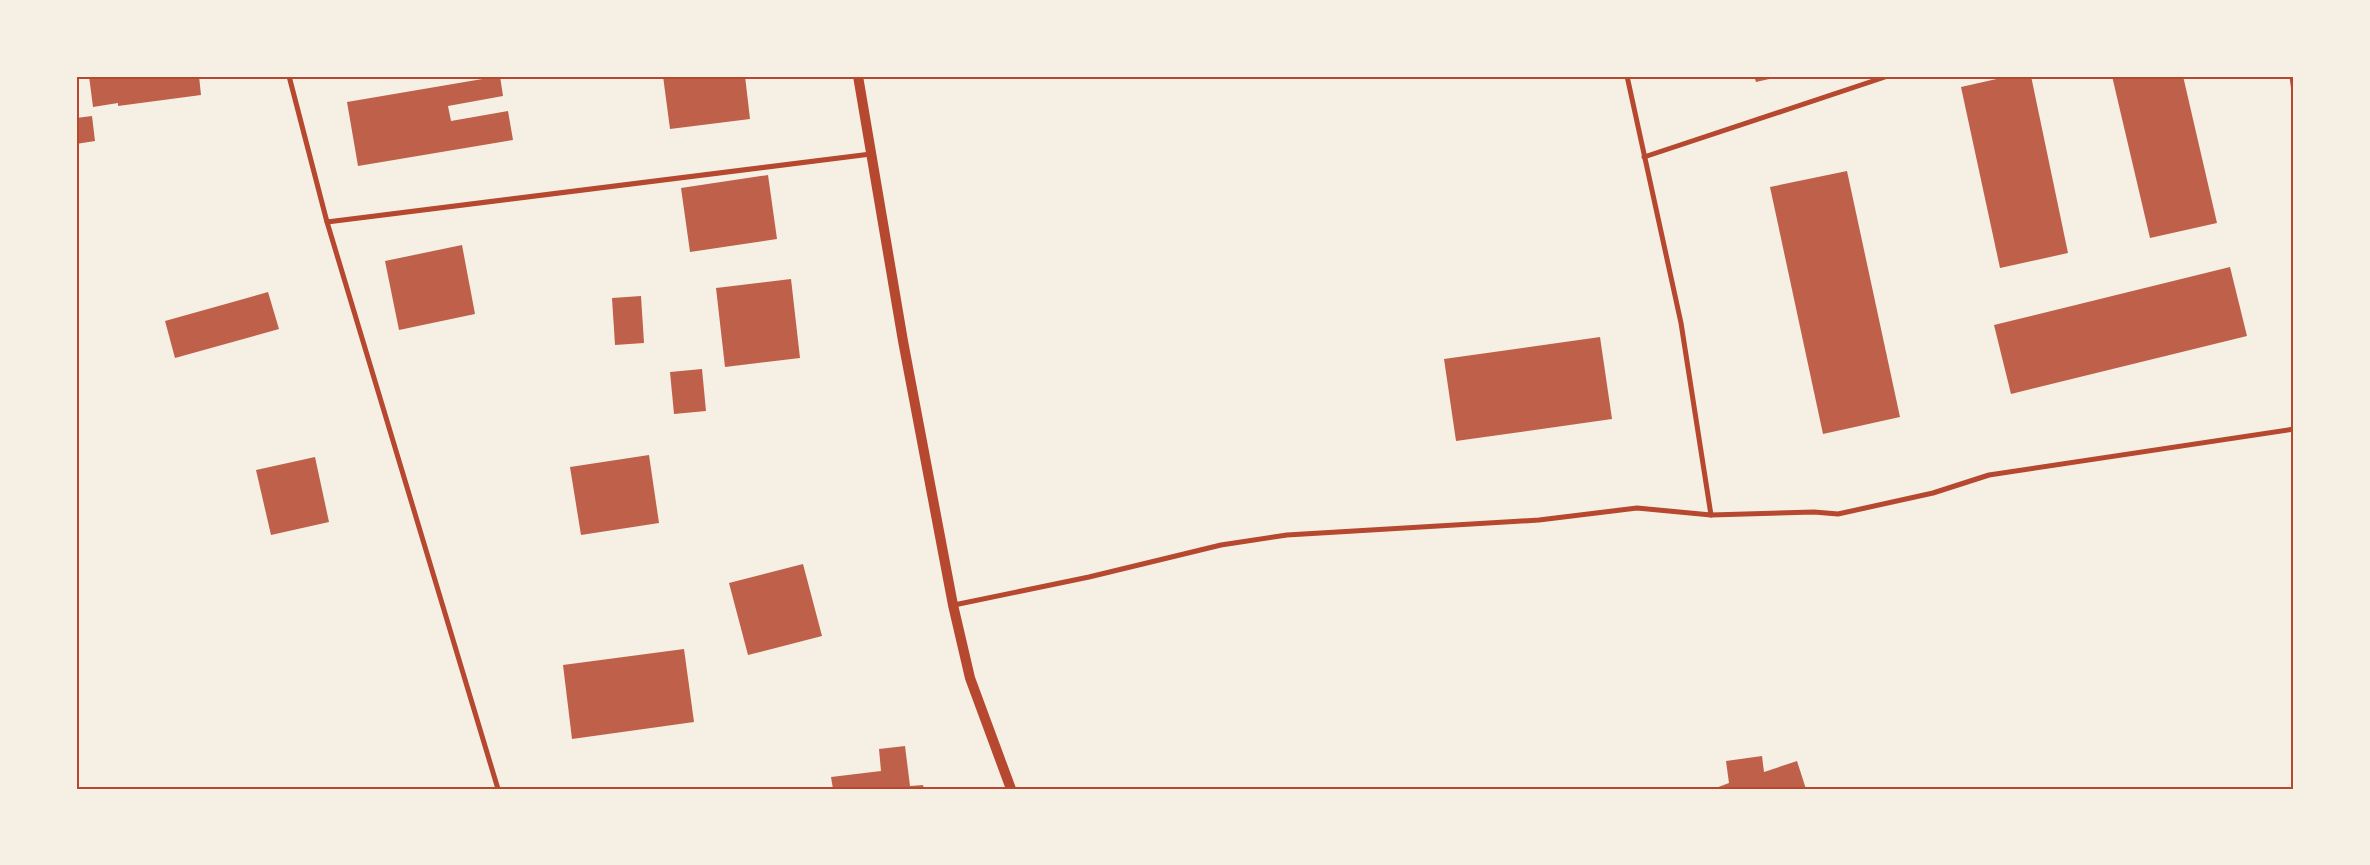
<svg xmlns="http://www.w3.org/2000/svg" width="2370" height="865" viewBox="0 0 2370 865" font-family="'Source Serif 4',serif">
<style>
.building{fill:#bf614a}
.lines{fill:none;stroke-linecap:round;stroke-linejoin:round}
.minor{stroke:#b5482f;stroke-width:5}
.secondary{stroke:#b5482f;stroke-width:10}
.neatline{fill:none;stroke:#b5482f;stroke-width:2}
</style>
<rect width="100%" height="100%" fill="#f6efe4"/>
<!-- building -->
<g class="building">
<polygon points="89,76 123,76 123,79 146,76 199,76 201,95 118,106 118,103 93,107"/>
<polygon points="500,76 503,96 448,106 451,121 508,111 513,140 358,166 347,102"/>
<polygon points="663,76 745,76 750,119 670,129"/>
<polygon points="1754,76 1777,76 1778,77 1756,82"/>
<polygon points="2010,76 2031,76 2068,253 2000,268 1961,87"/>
<polygon points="2112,76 2183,76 2217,223 2150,238"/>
<polygon points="92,116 95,141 76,144 76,118"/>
<polygon points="1847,171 1900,417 1823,434 1770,187"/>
<polygon points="768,175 777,239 690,252 681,188"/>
<polygon points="462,245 475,314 399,330 385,261"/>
<polygon points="2230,267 2247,336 2011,394 1994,325"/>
<polygon points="791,279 800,358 725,367 716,288"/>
<polygon points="268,292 279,329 175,358 165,321"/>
<polygon points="641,296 644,343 615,345 612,298"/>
<polygon points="1600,337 1612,419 1456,441 1444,359"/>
<polygon points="702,369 706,411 674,414 670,372"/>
<polygon points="649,455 659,523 581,535 570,467"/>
<polygon points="315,457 329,522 271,535 256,470"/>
<polygon points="803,564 822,636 748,655 729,583"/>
<polygon points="684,649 694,722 572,739 563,665"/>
<polygon points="905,746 910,786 923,785 924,789 833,789 831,777 881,771 879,749"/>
<polygon points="1762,756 1764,772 1797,761 1806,789 1713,789 1729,783 1726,761"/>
</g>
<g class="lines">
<!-- minor -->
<g class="minor">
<polyline points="289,76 327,222 498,789"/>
<polyline points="1627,76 1681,323 1711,515"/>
<polyline points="2292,76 2294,92"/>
<polyline points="1644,157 1888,76"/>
<polyline points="327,222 871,154"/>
<polyline points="954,605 1089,577 1221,545 1287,535 1539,520 1637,508 1711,515 1814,512 1838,514 1933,493 1989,475 2294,429"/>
</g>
<!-- secondary -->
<polyline class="secondary" points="858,76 903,341 953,605 970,678 1011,789"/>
</g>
<!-- border -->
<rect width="2370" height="865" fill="none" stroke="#f6efe4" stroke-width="155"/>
<rect x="78" y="78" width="2214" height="710" class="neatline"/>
</svg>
